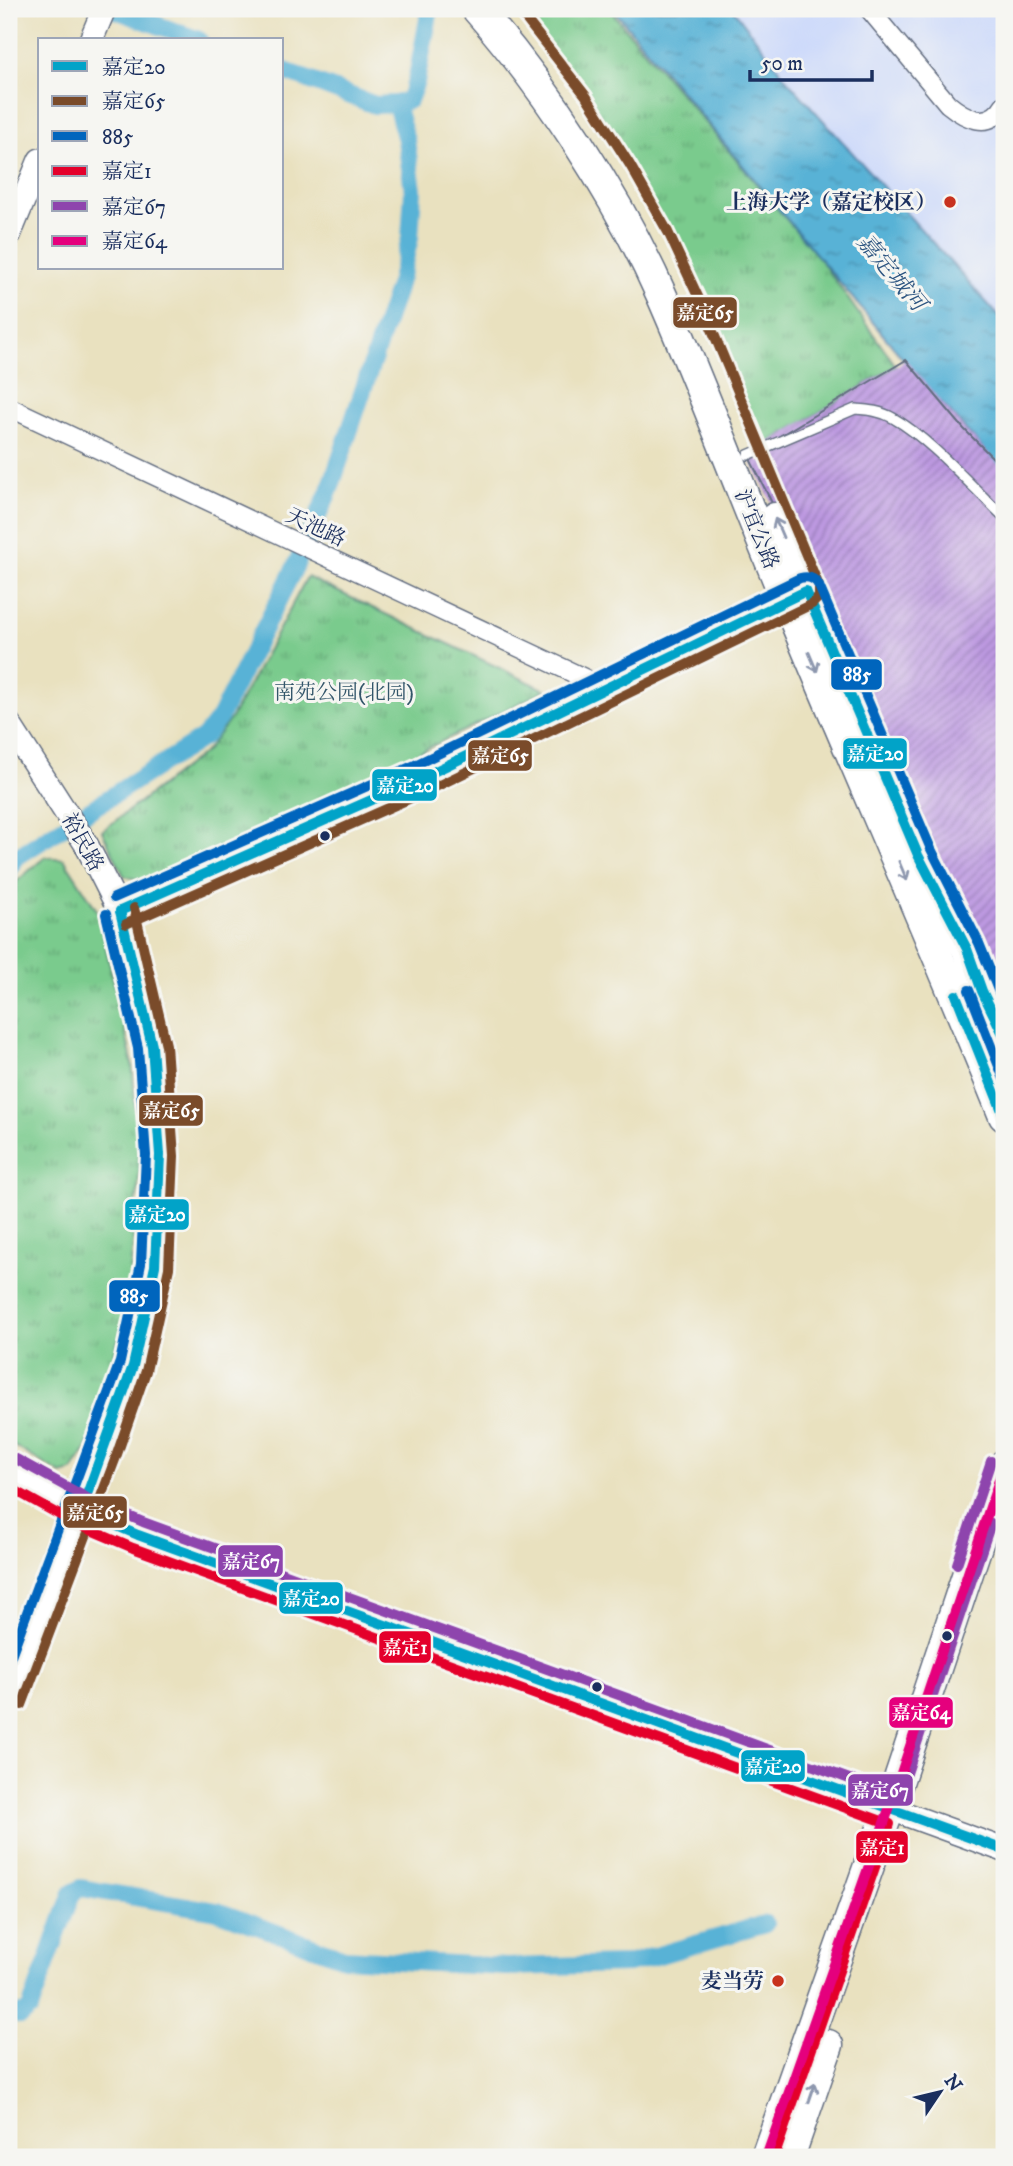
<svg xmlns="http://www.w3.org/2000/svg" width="1013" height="2166" viewBox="0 0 1013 2166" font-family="'IM FELL DW Pica','Noto Serif SC',serif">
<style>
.built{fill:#cedafa}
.park{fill:url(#park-tufts);stroke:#4a7d76;stroke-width:2}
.water{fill:url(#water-ripples);stroke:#3a709a;stroke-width:2}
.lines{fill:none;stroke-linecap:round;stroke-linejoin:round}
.canal{stroke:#59b2d6;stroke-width:18}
.building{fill:url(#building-hatch)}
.service-casing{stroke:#636d80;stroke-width:12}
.minor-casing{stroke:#636d80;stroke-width:21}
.tertiary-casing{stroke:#636d80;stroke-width:26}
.trunk-casing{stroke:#636d80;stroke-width:33}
.service{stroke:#fff;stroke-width:9}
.minor{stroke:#fff;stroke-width:18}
.tertiary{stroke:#fff;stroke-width:23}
.trunk{stroke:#fff;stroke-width:30}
.bus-1-casing{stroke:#f6f6f2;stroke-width:16}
.bus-2-casing{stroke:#f6f6f2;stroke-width:16}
.bus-3-casing{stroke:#f6f6f2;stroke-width:16}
.bus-4-casing{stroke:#f6f6f2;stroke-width:16}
.bus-5-casing{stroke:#f6f6f2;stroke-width:16}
.bus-6-casing{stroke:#f6f6f2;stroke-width:16}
.bus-1{stroke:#01a3c8;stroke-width:10}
.bus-2{stroke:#7a4b2a;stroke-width:10}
.bus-3{stroke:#0065bd;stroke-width:10}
.bus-4{stroke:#e4002b;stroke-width:10}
.bus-5{stroke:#8e44ad;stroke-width:10}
.bus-6{stroke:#e5007d;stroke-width:10}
.oneway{stroke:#8d97ae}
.poi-dot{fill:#c8321e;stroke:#f6f6f2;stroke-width:2.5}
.bus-dot{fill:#1b2f5e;stroke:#f6f6f2;stroke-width:2.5}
.labels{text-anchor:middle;stroke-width:6;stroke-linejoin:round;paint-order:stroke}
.poi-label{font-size:21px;font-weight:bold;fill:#1b2f5e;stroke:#f6f6f2;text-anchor:end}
.street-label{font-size:21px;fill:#1b2f5e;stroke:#f6f6f2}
.park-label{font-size:21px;fill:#33566a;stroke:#f6f6f2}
.water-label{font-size:23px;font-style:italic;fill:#2e5682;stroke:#f6f6f2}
.line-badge{stroke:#f6f6f2;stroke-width:2.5}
.badge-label{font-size:19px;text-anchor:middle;font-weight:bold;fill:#fff}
</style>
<defs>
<pattern id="park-tufts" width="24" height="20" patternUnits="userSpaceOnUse" patternTransform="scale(1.75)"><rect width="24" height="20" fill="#7acb8d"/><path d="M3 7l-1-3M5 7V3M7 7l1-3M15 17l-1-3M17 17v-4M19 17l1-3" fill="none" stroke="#63a576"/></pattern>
<pattern id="water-ripples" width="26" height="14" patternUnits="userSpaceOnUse" patternTransform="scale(1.75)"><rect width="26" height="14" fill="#59b2d6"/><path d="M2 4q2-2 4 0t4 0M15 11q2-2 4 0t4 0" fill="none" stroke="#4991b1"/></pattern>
<pattern id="building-hatch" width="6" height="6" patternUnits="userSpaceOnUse" patternTransform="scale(1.75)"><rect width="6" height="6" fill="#bd99e1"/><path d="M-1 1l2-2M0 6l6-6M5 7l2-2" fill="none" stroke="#997dba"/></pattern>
</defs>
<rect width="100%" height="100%" fill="#f6f6f2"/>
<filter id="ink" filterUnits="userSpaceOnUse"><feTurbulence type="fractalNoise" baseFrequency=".0143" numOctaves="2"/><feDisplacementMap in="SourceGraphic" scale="14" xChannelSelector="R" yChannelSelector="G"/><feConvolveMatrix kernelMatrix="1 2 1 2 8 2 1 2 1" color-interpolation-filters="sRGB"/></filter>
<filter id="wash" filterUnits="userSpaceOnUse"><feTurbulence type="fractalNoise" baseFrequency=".00686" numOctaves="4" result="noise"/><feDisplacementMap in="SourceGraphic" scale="28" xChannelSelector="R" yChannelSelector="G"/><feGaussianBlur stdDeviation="1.57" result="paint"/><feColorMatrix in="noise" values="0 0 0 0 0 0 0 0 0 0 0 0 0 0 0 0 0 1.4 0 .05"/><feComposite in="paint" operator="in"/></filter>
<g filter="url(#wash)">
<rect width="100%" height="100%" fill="#e9e1bf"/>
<!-- built -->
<polygon class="built" points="733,9 1004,9 1004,322 788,81"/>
<!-- park -->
<g class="park">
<polygon points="518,9 609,9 819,258 896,366 763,446 691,270 596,110"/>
<polygon points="307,577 546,690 153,884 124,876 102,831 206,751 231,718"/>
<polygon points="45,857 64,859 98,912 132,1061 140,1166 127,1308 90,1443 72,1471 61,1474 9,1443 9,917 17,881"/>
</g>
<!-- water -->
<polygon class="water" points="613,9 733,9 788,81 1004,322 1004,472 918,377"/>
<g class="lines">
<!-- canal -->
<g class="canal">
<polyline points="113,9 199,40"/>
<polyline points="282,70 375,105 396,104 409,100 416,82 430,9"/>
<polyline points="9,871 15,858 204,737 219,718 294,569 330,489 400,280 410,238 413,190 406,140 396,104"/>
<polyline points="9,2011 21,2016 30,2009 72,1893 81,1888 217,1911 344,1958 506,1967 628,1964 765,1924"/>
</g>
</g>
<g id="blocks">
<!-- building -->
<polygon class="building" points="906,360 964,429 1004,469 1004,987 941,862 844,647 748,455"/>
</g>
</g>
<g filter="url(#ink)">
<use href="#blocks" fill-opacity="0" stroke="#636d80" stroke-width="2"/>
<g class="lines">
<!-- service casing -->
<g class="service-casing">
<path id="service" d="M748,455l107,-46c14,1 26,2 38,9 36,20 80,70 111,99"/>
</g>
<!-- minor casing -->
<g class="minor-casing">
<g id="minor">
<path d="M869,9l79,95c17,14 41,27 56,1"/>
<polyline points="9,407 605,688"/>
<polyline points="120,911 421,778 793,596"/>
</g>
</g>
<!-- tertiary casing -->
<g class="tertiary-casing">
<g id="tertiary">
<polyline points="91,40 104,9"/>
<polyline points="9,235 40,160"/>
<polyline points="9,724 86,844 120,911 152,1046 160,1155 155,1266 133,1366 103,1452 9,1700"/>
<polyline points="9,1471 81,1511 138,1535 1004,1850"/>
</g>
</g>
<!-- trunk casing -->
<g class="trunk-casing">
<g id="trunk">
<path d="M477,9c70,80 141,188 184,285 44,100 82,203 124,303 72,174 149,345 219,519"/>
<polyline points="775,518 918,855 967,949 982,991 1004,1036"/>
<polyline points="766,2157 889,1809 1004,1465"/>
<polyline points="789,2157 828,2045"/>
</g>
</g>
<!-- service -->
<use href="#service" class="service"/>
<!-- minor -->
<use href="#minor" class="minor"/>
<!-- tertiary -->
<use href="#tertiary" class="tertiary"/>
<!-- trunk -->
<use href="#trunk" class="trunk"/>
<!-- bus-1 casing -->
<g class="bus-1-casing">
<g id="bus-1">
<polyline points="120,911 421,778 806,591 918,855 967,949 982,991 1004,1036"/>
<polyline points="956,995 1004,1116"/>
<polyline points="81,1511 138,1535 1004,1850"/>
<polyline points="81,1511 133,1366 155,1266 160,1155 152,1046 120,911"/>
</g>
</g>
<!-- bus-2 casing -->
<g class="bus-2-casing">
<g id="bus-2">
<polyline points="126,924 427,791 812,604 819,597 819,586 701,303 668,232 630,165 586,96 518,9"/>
<polyline points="22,1705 116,1457 146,1371 169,1268 174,1156 166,1045 134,908"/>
</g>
</g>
<!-- bus-3 casing -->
<g class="bus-3-casing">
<g id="bus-3">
<path d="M114,898l301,-133 385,-187c8,-2 15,0 19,8l112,263 48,94 25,62"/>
<polyline points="969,990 1004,1079"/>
<polyline points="9,1661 120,1362 141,1264 146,1155 138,1048 106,914"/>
</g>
</g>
<!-- bus-4 casing -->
<g class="bus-4-casing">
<polyline id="bus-4" points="9,1487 74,1523 133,1548 890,1824 776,2152"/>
</g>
<!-- bus-5 casing -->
<g class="bus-5-casing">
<g id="bus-5">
<polyline points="16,1459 87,1498 143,1522 899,1797 991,1523"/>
<polyline points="957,1564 991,1461"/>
</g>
</g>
<!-- bus-6 casing -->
<g class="bus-6-casing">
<polyline id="bus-6" points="766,2157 889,1809 1004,1465"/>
</g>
<!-- bus-1 -->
<use href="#bus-1" class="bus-1"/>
<!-- bus-2 -->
<use href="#bus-2" class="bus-2"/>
<!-- bus-3 -->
<use href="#bus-3" class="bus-3"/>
<!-- bus-4 -->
<use href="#bus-4" class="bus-4"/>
<!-- bus-5 -->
<use href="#bus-5" class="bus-5"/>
<!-- bus-6 -->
<use href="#bus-6" class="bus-6"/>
</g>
<!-- one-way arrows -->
<defs><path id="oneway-shaft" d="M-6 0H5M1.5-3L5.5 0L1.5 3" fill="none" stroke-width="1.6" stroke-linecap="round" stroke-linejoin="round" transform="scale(1.75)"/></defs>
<g class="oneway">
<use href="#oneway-shaft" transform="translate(779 528) rotate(-113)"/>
<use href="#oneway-shaft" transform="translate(813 662) rotate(67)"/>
<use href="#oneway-shaft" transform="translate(903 871) rotate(67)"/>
<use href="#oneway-shaft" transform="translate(812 2093) rotate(-71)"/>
</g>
</g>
<!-- markers -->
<g class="poi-dot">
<circle cx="950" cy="202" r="7"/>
<circle cx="778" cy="1981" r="7"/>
</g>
<g class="bus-dot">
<circle cx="325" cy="836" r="6"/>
<circle cx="947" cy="1636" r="6"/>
<circle cx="597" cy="1687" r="6"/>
</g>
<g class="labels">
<!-- poi labels -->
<g class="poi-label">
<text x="936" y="209">上海大学（嘉定校区）</text>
<text x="764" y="1988">麦当劳</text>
</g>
<!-- street labels -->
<g class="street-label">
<text transform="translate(316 527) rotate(25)" y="7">天池路</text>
<text transform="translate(757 529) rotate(68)" y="7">沪宜公路</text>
<text transform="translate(83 842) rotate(61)" y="7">裕民路</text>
</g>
<!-- park labels -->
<g class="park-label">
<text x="344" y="699">南苑公园(北园)</text>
</g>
<!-- water labels -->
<g class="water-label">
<text transform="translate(892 272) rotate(50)" y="8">嘉定城河</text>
</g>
</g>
<g class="line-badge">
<rect x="672" y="296" width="66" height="33" rx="7" fill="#7a4b2a"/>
<rect x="830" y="658" width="53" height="33" rx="7" fill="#0065bd"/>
<rect x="842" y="737" width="66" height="33" rx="7" fill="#01a3c8"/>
<rect x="467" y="739" width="66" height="33" rx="7" fill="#7a4b2a"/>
<rect x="371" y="768" width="67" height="34" rx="7" fill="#01a3c8"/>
<rect x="138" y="1094" width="66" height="33" rx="7" fill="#7a4b2a"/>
<rect x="124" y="1198" width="66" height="33" rx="7" fill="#01a3c8"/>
<rect x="108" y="1279" width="53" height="34" rx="7" fill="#0065bd"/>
<rect x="62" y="1495" width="66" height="34" rx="7" fill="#7a4b2a"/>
<rect x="217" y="1544" width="67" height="34" rx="7" fill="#8e44ad"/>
<rect x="278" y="1581" width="66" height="34" rx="7" fill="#01a3c8"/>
<rect x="378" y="1630" width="54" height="34" rx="7" fill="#e4002b"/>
<rect x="888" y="1696" width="66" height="33" rx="7" fill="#e5007d"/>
<rect x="740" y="1749" width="66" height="34" rx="7" fill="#01a3c8"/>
<rect x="847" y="1773" width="67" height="34" rx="7" fill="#8e44ad"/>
<rect x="855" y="1830" width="54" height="34" rx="7" fill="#e4002b"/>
</g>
<g class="badge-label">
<text x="705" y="319">嘉定65</text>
<text x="857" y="681">885</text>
<text x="875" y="760">嘉定20</text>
<text x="500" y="762">嘉定65</text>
<text x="405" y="792">嘉定20</text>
<text x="171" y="1117">嘉定65</text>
<text x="157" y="1221">嘉定20</text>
<text x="134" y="1303">885</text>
<text x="95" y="1519">嘉定65</text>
<text x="251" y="1568">嘉定67</text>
<text x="311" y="1605">嘉定20</text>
<text x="405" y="1654">嘉定1</text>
<text x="921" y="1719">嘉定64</text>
<text x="773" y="1773">嘉定20</text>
<text x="880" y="1797">嘉定67</text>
<text x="882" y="1854">嘉定1</text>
</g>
<!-- margin -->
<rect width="1013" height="2166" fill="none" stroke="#f6f6f2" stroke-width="35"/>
<!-- legend -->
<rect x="38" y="38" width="245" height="231" fill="#f6f6f2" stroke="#9ea6b7" stroke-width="2"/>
<rect x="52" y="61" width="35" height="10" fill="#01a3c8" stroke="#9ea6b7" stroke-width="2"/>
<text x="102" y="74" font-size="21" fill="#1b2f5e">嘉定20</text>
<rect x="52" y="96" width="35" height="10" fill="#7a4b2a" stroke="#9ea6b7" stroke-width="2"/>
<text x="102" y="108" font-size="21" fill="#1b2f5e">嘉定65</text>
<rect x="52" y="131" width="35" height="10" fill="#0065bd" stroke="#9ea6b7" stroke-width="2"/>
<text x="102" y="144" font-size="21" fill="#1b2f5e">885</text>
<rect x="52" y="166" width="35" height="10" fill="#e4002b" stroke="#9ea6b7" stroke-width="2"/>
<text x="102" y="178" font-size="21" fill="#1b2f5e">嘉定1</text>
<rect x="52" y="201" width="35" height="10" fill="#8e44ad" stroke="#9ea6b7" stroke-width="2"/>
<text x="102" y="214" font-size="21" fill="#1b2f5e">嘉定67</text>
<rect x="52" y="236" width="35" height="10" fill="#e5007d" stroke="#9ea6b7" stroke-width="2"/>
<text x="102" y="248" font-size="21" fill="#1b2f5e">嘉定64</text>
<!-- north arrow -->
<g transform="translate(940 2092) rotate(55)" stroke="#f6f6f2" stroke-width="5" paint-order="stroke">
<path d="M0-5L12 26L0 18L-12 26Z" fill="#1b2f5e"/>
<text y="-10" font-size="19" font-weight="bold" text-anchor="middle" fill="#1b2f5e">N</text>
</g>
<!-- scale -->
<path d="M750 70v10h122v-10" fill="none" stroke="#1b2f5e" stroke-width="3.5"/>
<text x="761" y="70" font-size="21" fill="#1b2f5e" stroke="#f6f6f2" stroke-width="5" paint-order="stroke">50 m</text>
</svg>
